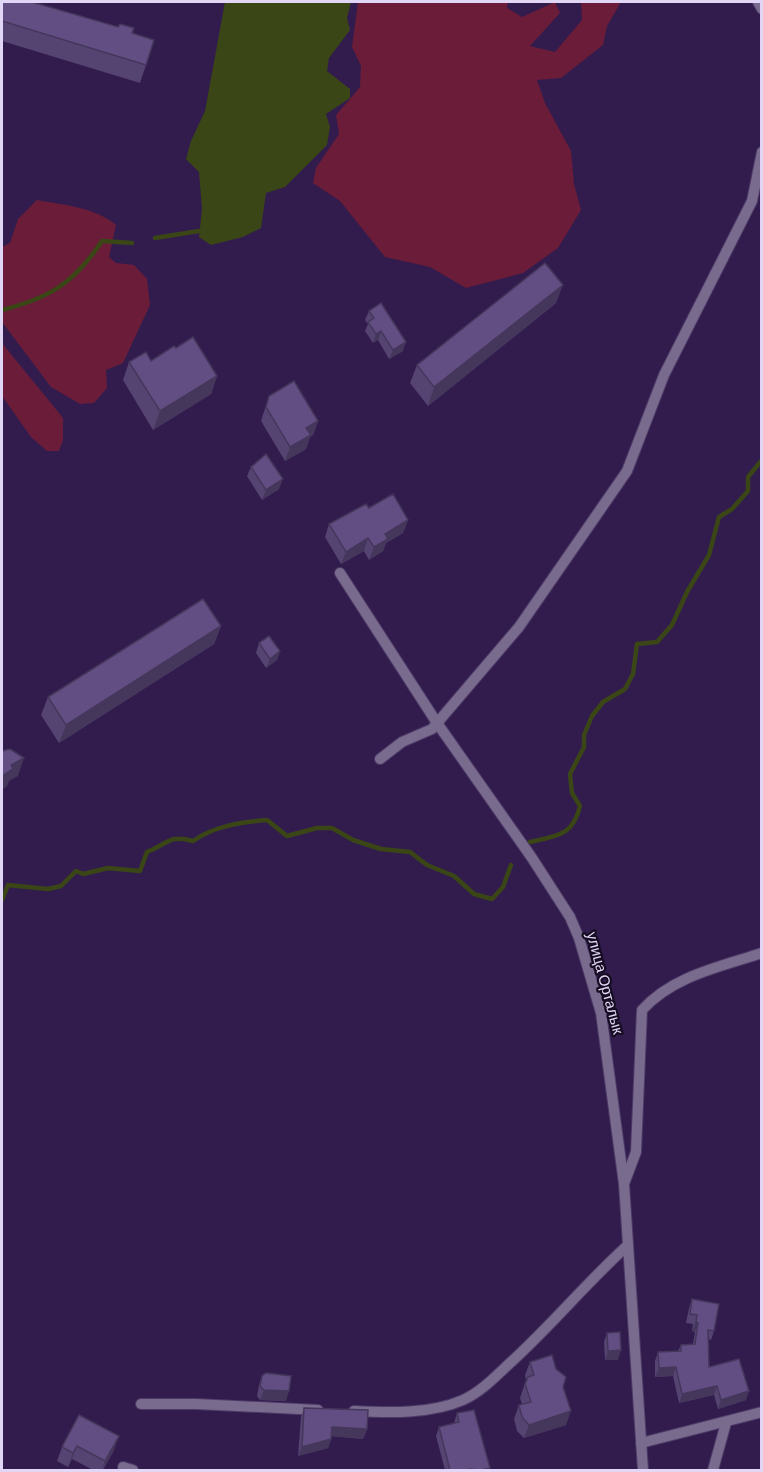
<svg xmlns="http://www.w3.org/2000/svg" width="763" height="1472" viewBox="0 0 763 1472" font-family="Barlow,sans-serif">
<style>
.green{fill:#6a1c39}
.water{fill:#3a4616}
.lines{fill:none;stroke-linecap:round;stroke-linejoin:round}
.stream{stroke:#3a4616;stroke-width:4.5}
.minor-casing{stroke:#4e3a68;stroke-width:12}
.minor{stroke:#786b8d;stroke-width:10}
.wall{fill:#554372}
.shaded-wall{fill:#45375c}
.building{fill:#634e84;stroke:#45375c;stroke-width:1.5}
.labels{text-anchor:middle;stroke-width:4.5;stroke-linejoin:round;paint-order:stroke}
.street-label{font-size:15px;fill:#e1d6f5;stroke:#160c22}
</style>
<rect width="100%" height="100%" fill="#321c4d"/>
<!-- green -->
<g class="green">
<polygon points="358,2 508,2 507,8 522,17 555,2 560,13 530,46 555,52 582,20 581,2 621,2 607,26 603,45 561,78 537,80 545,103 571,151 574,184 581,210 558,248 523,273 466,288 430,267 385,257 340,201 313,183 316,168 339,134 336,115 360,87 361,66 352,47"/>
<path d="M37,200c26,5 58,7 79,25l-7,32 7,6 18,2 13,14 3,26 -27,58 -17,7 1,18 -13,15 -14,1 -29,-17 -49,-65v-75l8,-4 8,-24z"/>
<polygon points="2,343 63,418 63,440 59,451 47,451 31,437 2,396"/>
</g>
<!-- water -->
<polygon class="water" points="225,2 351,2 347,18 350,30 329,58 327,71 350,89 350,98 326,114 330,127 327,145 285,187 266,193 261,228 243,237 211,245 199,237 202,209 199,172 186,159 191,141 205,111"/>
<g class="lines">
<!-- stream -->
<g class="stream">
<polyline points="155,238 199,231"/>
<path d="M2,310c48,-12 72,-27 100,-69l30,2"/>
<path d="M530,842c27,-6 43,-6 50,-36l-8,-13 -2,-19 14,-27v-12l8,-19 11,-14 22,-13 8,-15 4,-30 20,-2 15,-17 15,-33 22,-37 10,-38 13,-8 16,-18v-14l14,-17"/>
<path d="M2,900l6,-15 40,4 13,-3 15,-15 7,3 25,-6 32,3 7,-19c21,-8 22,-18 46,-11 21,-15 49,-19 74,-21l20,16 30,-8h15l21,12 28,9 29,3 17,13 27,11 20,18 18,5 11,-12 8,-22"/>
</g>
<!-- minor casing -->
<g class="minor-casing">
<g id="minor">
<polyline points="758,2 762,9"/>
<polyline points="340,573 437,723 532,858 570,917 579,938 601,1013 624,1184 643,1470"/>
<polyline points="380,759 402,742 432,729 519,627 627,471 664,375 752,201 762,152"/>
<path d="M624,1184l12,-32 6,-142c31,-34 77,-43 120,-57"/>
<polyline points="141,1404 196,1404 318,1410"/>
<path d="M354,1411c35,2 77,3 109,-11 18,-8 33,-24 47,-37 41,-37 76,-80 117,-117"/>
<polyline points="641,1443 762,1412"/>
<polyline points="123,1467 133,1470"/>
<polyline points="713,1470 726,1423"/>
</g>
</g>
<!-- minor -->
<use href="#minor" class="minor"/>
</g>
<!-- wall -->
<g class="wall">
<polygon points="2,2 146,65 140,83 2,41"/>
<polygon points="556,303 428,406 410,383 417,365"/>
<polygon points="369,311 403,351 389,359 378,340 373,343 365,331 368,324 365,320"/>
<polygon points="176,348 217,376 211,394 153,430 123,380 129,362 151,361"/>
<polygon points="269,396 318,421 313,435 310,437 306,449 285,461 261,421"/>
<polygon points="251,467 279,489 262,500 247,476"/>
<polygon points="369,508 408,520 403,533 386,543 383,551 369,560 364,551 341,564 325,537 329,524"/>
<polygon points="221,626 214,644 59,743 41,715 48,697"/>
<polygon points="259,643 280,651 277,660 266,668 256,653"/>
<polygon points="692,1299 714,1331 711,1340 708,1339 709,1367 746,1400 718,1409 714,1395 679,1403 673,1376 655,1377 655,1361 658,1352 678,1351 681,1345 693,1344 695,1332 692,1331 693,1324 686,1323 689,1308"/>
<polygon points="607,1333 618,1360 605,1360 604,1342"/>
<polygon points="530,1362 556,1369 563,1387 566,1425 524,1438 517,1431 514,1419 519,1405 522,1404 520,1398 526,1380 525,1375"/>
<polygon points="262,1376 286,1401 260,1400 257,1396 259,1385"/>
<polygon points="304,1408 367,1429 363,1439 332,1436 328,1448 298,1456 301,1417"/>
<polygon points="457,1413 490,1468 489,1470 445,1470 436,1436 439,1427 454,1423"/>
<polygon points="79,1415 114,1450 103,1470 93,1470 72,1459 68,1467 57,1461 62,1447"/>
</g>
<!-- shaded-wall -->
<g class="shaded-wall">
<polygon points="563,285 556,303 428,406 434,387"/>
<polygon points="381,331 378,340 373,343 376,334"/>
<polygon points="406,342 403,351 389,359 393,350"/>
<polygon points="217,376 211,394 153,430 160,411"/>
<polygon points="318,421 313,435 310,437 306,449 285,461 290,447 306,428"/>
<polygon points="283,479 279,489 262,500 266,490"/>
<polygon points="408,520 403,533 386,543 383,551 369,560 374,547 385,534"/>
<polygon points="368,538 364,551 341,564 346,552"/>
<polygon points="221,626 214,644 59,743 66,725"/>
<polygon points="280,651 277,660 266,668 270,659"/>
<polygon points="24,758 18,776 9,781 7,786 2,790 2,776 11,765"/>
<polygon points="696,1322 698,1323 695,1332 692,1331"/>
<polygon points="621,1350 618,1360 605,1360 608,1351"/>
<polygon points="676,1367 673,1376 655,1377 659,1368"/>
<polygon points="717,1386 714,1395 679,1403 682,1394"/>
<polygon points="264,1390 289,1391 286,1401 260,1400"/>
<polygon points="749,1391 746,1400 718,1409 721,1400"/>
<polygon points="571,1411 566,1425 524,1438 529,1425"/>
<polygon points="332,1427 367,1429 363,1439 329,1436"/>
<polygon points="119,1436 114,1450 102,1470 105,1461"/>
<polygon points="331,1439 328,1448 298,1456 302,1447"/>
<polygon points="77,1446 72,1459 68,1467 73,1453"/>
</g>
<!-- building -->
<g class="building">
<polygon points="2,2 32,2 118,27 120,24 134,28 132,33 154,40 146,65 2,21"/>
<polygon points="545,263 563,285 434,387 417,365"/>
<polygon points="381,303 406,342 393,350 381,331 376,334 368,322 374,318 369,311"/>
<polygon points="193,337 217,376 160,411 129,362 146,352 151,361 174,346 176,348"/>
<polygon points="294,381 318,421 306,428 311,435 290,447 266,407 269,396"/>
<polygon points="266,454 283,479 266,490 251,467"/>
<polygon points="393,494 408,520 385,534 388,539 374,547 368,538 346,552 329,524 366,504 369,508"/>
<polygon points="203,599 221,626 66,725 48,697"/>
<polygon points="269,636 280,651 270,659 259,643"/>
<polygon points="2,749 2,751 10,749 24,758 11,765 13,769 2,776"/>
<polygon points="692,1299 719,1304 714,1331 708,1330 709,1367 739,1359 749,1391 721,1400 717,1386 682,1394 676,1367 659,1368 658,1352 681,1351 681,1345 695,1344 698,1323 696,1322 697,1315 690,1314"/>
<polygon points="620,1332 621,1350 608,1351 607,1333"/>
<polygon points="552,1355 556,1369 566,1377 563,1387 571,1411 529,1425 522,1417 519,1405 531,1402 525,1384 528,1377 534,1375 530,1362"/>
<polygon points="266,1373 291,1376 289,1391 264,1390 260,1386 262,1376"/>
<polygon points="304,1408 368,1410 367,1429 332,1427 331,1439 302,1447"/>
<polygon points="474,1410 490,1468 481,1470 472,1470 472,1469 464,1470 450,1470 439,1427 459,1422 457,1413"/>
<polygon points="79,1415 119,1436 105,1461 77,1446 73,1453 62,1447"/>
</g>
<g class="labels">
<!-- street labels -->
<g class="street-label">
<text transform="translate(605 983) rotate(75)" y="5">улица Орталык</text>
</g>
</g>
<!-- border -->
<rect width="763" height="1472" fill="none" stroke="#e1d6f5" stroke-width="6"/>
</svg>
